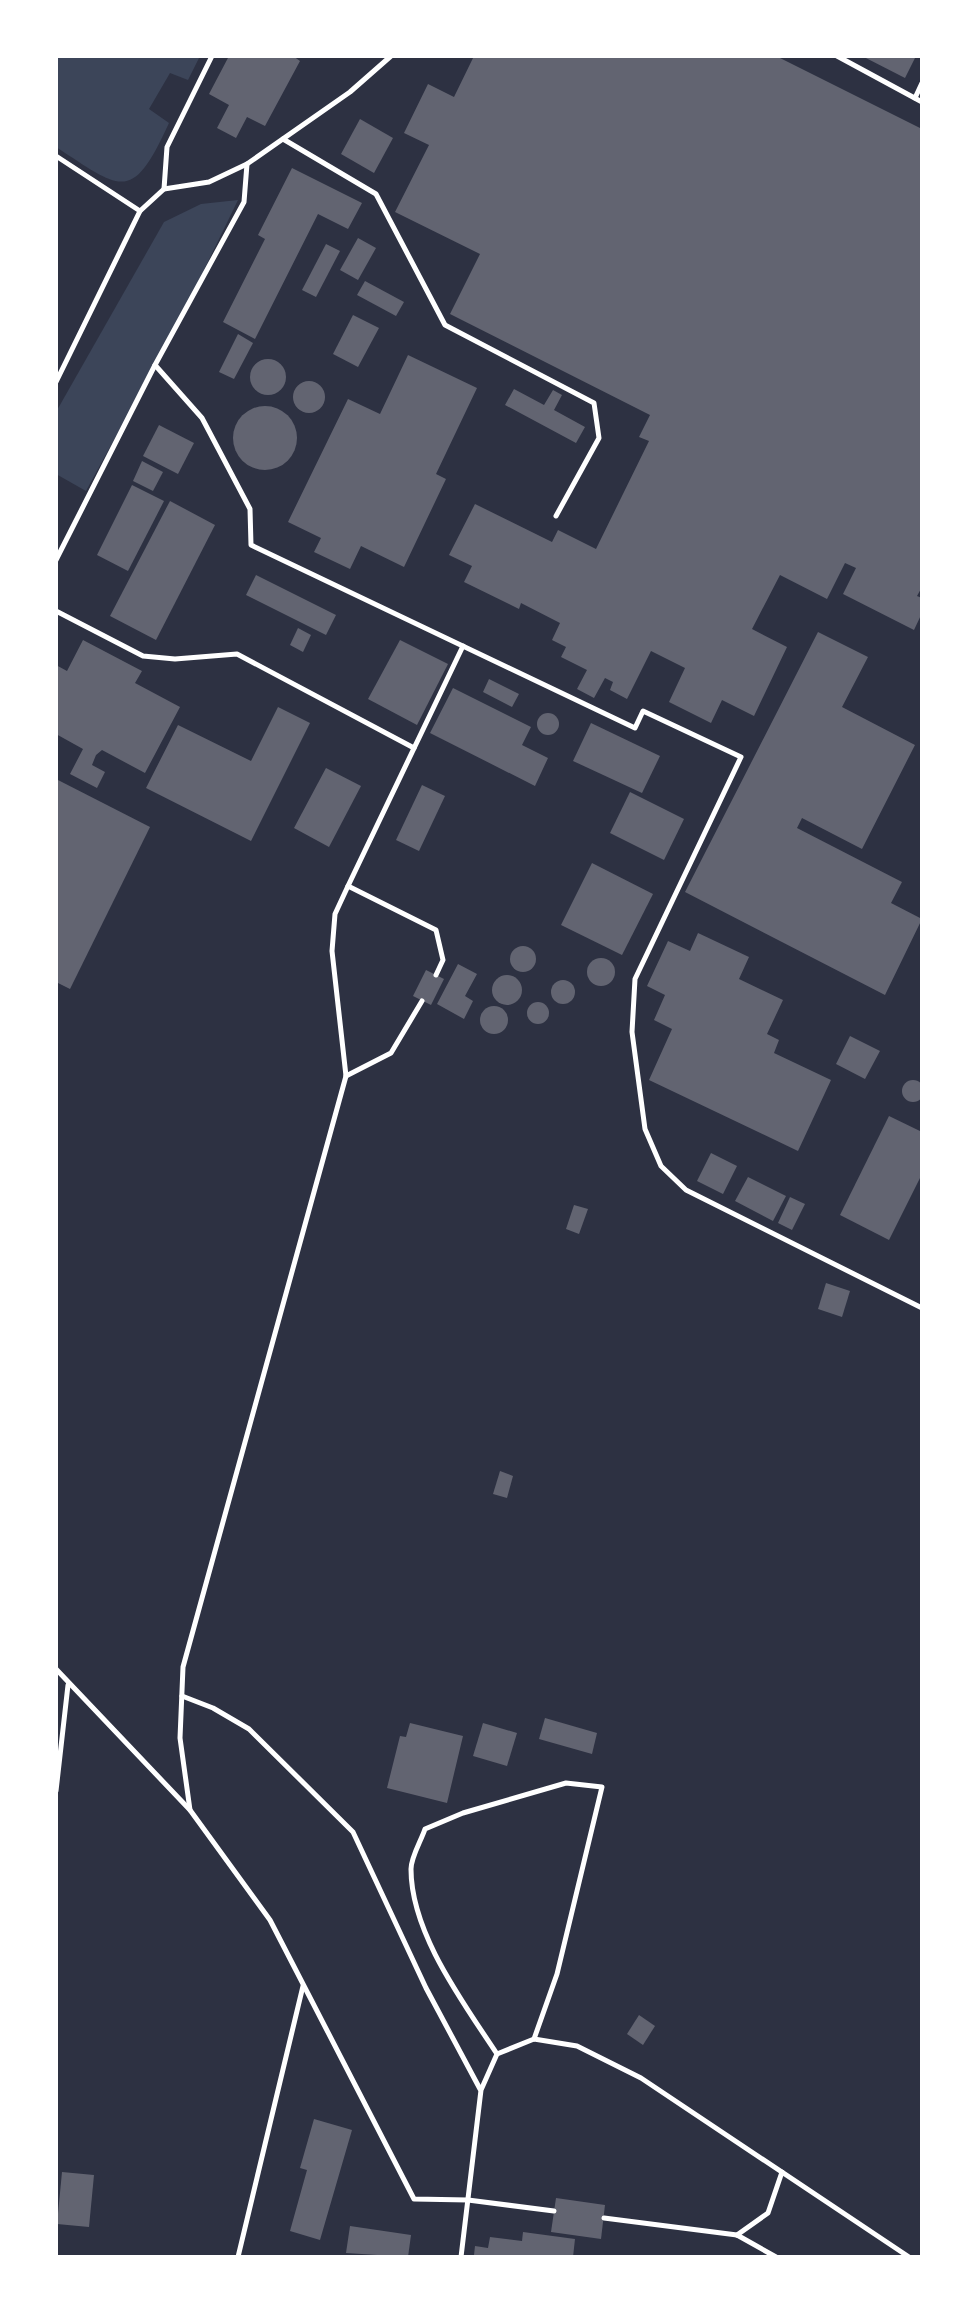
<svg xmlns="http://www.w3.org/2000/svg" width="978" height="2313" viewBox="0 0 978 2313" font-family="Rubik,sans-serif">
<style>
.green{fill:#3c4559}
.building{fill:#626471}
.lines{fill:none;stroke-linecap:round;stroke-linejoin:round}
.service{stroke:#fff;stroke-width:5}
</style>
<rect width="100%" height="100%" fill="#2d3142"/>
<!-- green -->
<g class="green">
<path d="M56,56h144l-12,24 -18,-7 -21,36 20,14c-37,81 -47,67 -113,24z"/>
<polygon points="238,200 182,315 86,491 56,474 56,412 164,222 201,204"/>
</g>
<!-- building -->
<g class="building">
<polygon points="229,56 293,56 300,61 265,126 247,117 236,138 217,128 229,105 209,94"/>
<polygon points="474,56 776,56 922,129 922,587 917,596 922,598 922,613 914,630 843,594 856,568 845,563 827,599 780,575 752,629 787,647 754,716 722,700 711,723 669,702 685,668 651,651 627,699 610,690 613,682 605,678 594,698 577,689 587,670 561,657 566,647 552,640 560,623 521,603 519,609 464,582 472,566 449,555 475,504 552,542 558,530 596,549 649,441 639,437 650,415 450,314 480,254 395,212 429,145 404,133 428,84 454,97"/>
<polygon points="862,56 916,56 905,78"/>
<polygon points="360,119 393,138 374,173 341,154"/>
<polygon points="292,168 362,203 348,229 318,214 255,339 223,322 265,239 258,235"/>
<polygon points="358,238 376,248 358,280 340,270"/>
<polygon points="326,244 340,251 316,297 302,290"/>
<polygon points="365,281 404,302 396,316 357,295"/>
<polygon points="353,315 379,328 358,367 333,354"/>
<polygon points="238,334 253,343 234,379 219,372"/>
<polygon points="408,355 477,388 436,474 446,479 404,567 361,546 350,569 314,552 321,538 288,522 348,399 380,414"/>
<circle cx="268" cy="377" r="18"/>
<circle cx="309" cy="397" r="16"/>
<polygon points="514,389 544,405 553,390 562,395 554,410 585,427 576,443 505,405"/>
<circle cx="265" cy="438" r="32"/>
<polygon points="159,425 194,443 178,474 143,456"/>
<polygon points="142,461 163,472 153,491 133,481"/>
<polygon points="132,485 164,501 128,571 97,555"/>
<polygon points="170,501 215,525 156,640 110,616"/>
<polygon points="256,575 336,615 326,635 246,595"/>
<polygon points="298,628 311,635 303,652 290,645"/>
<polygon points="818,632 868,657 842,707 915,745 862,849 802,818 797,828 902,882 891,903 922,919 885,995 685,892"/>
<polygon points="83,640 142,671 135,683 180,707 145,773 102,750 96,755 92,765 105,772 97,788 70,774 83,749 56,734 56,665 67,671"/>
<polygon points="400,640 448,664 417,725 368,699"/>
<polygon points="489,679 519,694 512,707 483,692"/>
<polygon points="453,688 531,727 522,745 548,758 535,786 430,733"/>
<polygon points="278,707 310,723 251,841 146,788 178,725 251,761"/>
<circle cx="548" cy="724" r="11"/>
<polygon points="591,723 660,756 642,793 573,761"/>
<polygon points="326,768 361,786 329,847 294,828"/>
<polygon points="56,779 150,827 70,989 56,982"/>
<polygon points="422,785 445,796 419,851 396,840"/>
<polygon points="630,792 684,819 664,860 610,833"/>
<polygon points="592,863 653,894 622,955 561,925"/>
<polygon points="698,933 749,957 739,979 783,1000 767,1034 779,1040 774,1053 831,1080 798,1151 649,1080 672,1029 654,1020 665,995 647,986 668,941 690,951"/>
<circle cx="523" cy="959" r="13"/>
<circle cx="601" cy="972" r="14"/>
<polygon points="458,964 477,974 465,996 473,1001 464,1019 437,1004"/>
<polygon points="426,970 444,979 431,1005 413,996"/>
<circle cx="507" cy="990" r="15"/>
<circle cx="563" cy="992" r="12"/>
<circle cx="538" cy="1013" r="11"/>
<circle cx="494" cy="1020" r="14"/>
<polygon points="850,1036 880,1051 865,1079 836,1064"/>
<circle cx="913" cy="1091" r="11"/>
<polygon points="889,1116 922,1132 922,1174 889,1240 840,1215"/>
<polygon points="711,1153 737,1166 723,1194 697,1181"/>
<polygon points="748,1177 786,1196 773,1221 735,1201"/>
<polygon points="790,1197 805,1204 792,1230 778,1223"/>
<polygon points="574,1205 588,1209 579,1234 566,1229"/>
<polygon points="826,1283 850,1291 842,1317 818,1309"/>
<polygon points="500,1471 513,1476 507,1498 493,1494"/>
<polygon points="545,1718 597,1733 592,1754 539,1739"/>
<polygon points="410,1723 463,1736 447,1803 387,1788 400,1736 406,1737"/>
<polygon points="483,1723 517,1733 507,1766 473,1756"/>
<polygon points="639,2015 655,2026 643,2045 627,2034"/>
<polygon points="314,2119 352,2130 320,2240 290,2231 307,2170 300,2168"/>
<polygon points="62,2172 94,2175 89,2227 57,2224"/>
<polygon points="556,2198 605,2205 601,2239 551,2232"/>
<polygon points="350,2226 411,2235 408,2257 346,2253"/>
<polygon points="523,2232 575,2239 573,2257 474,2255 475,2246 488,2248 490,2237 522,2241"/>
</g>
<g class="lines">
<!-- service -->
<g class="service">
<polyline points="837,56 922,102"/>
<polyline points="915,98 922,83"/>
<polyline points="283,139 376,194 445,325 594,403 599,438 556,516"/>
<polyline points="56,156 140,211"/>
<polyline points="164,189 167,147 212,56"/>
<polyline points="155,365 202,418 250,509 251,545 635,728 643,711 741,757 635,979 632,1032 645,1129 661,1166 686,1190 922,1308"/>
<polyline points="56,382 140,211 164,189 209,182 247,164 350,92 391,56"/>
<polyline points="56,560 155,365 244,202 247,164"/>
<polyline points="56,611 143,656 175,659 237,654 414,748"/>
<polyline points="348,886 463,646"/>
<polyline points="346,1076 391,1053 422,1001"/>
<polyline points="56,1669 190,1810 270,1920 414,2199 468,2200 554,2211"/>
<polyline points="182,1696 213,1708 249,1729 353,1832 426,1988 480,2089"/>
<polyline points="56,1791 68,1685"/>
<polyline points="190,1810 180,1738 183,1667 346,1076 332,951 335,914 348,886 436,930 443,960 436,975"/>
<path d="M497,2054c-34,-52 -86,-121 -86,-185 0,-12 10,-28 14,-40l38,-16 103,-30 36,4 -45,187 -23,65"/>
<polyline points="604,2218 737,2235 776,2257"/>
<polyline points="737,2235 768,2213 782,2172"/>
<polyline points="238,2257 303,1986"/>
<polyline points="461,2257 481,2090 497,2054 534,2039 577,2046 641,2078 909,2257"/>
</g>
</g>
<!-- border -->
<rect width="978" height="2313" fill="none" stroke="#ffffff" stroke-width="116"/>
</svg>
